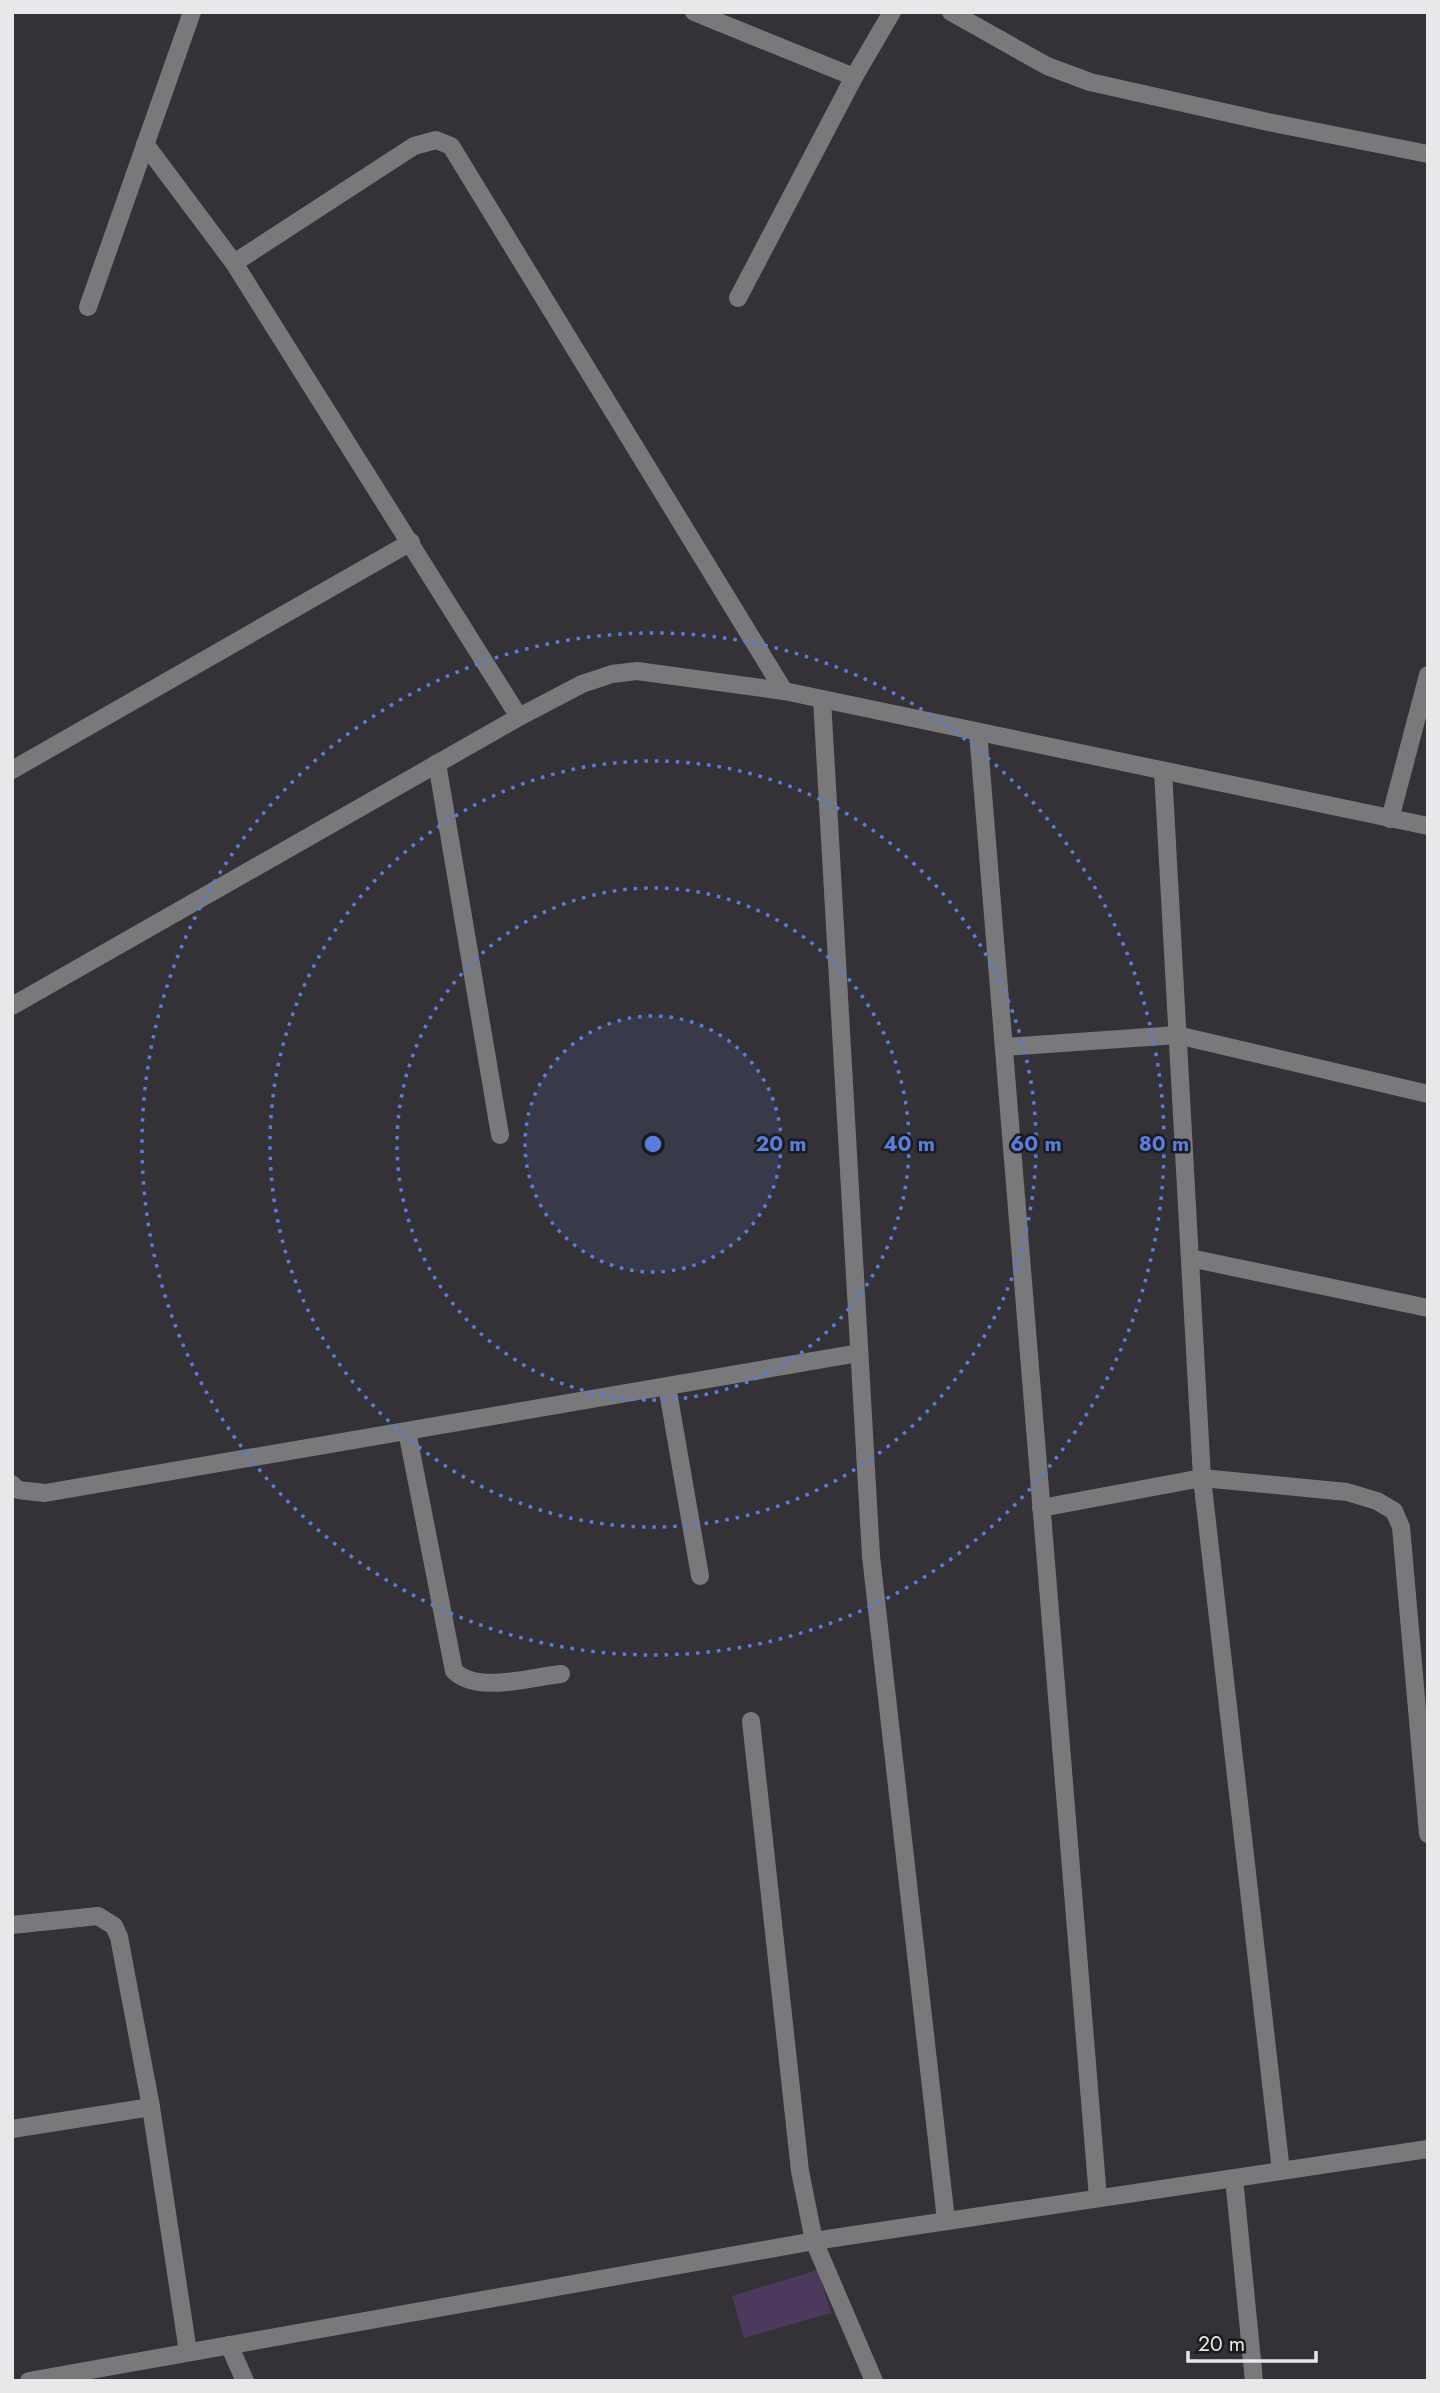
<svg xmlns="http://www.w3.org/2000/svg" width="1440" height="2393" viewBox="0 0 1440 2393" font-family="Jost,sans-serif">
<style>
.building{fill:#4b3a5e}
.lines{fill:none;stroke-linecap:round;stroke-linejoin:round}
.minor{stroke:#79787b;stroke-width:18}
.ring{fill:none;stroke:#5a7cdd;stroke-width:3.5;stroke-dasharray:3.5 7}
.centre{fill:#5a7cdd;stroke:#1b1a1c;stroke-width:3.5}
.ring-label{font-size:21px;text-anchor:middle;font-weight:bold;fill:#5a7cdd;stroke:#1b1a1c;stroke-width:5;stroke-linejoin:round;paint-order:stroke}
</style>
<rect width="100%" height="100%" fill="#343236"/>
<!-- building -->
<polygon class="building" points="818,2270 831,2313 744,2338 732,2296"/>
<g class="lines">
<!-- minor -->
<g class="minor">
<polyline points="694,12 854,77 738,298"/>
<polyline points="951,12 1047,66 1090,82 1268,122 1428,154"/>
<polyline points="854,77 892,12"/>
<polyline points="145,144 234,263 519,717"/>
<polyline points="234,263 414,146 436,140 451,146 784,691"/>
<polyline points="88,307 192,12"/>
<polyline points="822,699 871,1556 946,2220"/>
<polyline points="978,732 1098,2198"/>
<polyline points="437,763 500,1135"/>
<polyline points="12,770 411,542"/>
<polyline points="1163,771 1202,1478 1281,2171"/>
<polyline points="1390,819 1428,675"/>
<polyline points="12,1006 519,717 582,684 612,674 637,671 784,691 1428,826"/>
<polyline points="1004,1047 1177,1035 1428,1094"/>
<polyline points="1190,1258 1428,1308"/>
<polyline points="667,1386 700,1576"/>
<path d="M407,1431l47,240c24,23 76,6 107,3"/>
<polyline points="12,1484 18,1490 45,1493 859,1353"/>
<polyline points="1041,1508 1202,1478 1347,1492 1377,1501 1394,1511 1401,1527 1428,1834"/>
<polyline points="751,1721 800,2171 814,2241 874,2381"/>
<polyline points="12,1925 98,1916 114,1926 119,1937 151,2107 188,2352"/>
<polyline points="12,2129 151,2107"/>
<polyline points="1234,2178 1254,2381"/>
<polyline points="229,2345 245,2381"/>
<polyline points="29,2381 814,2241 1428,2149"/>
</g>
</g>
<!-- distance rings -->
<circle cx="653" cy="1144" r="128" fill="#5a7cdd" fill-opacity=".12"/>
<g class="ring">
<circle cx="653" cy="1144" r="128"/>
<circle cx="653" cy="1144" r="256"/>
<circle cx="653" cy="1144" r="383"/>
<circle cx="653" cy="1144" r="511"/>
</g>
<circle cx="653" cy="1144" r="10" class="centre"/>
<g class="ring-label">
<text x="781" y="1151">20 m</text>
<text x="909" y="1151">40 m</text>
<text x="1036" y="1151">60 m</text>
<text x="1164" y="1151">80 m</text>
</g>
<!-- border -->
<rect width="1440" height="2393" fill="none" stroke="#e8e7ea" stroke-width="28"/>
<!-- scale -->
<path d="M1188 2351v10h128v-10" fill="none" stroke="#e8e7ea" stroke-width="3.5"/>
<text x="1198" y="2351" font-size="21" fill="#e8e7ea" stroke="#1b1a1c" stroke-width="5" paint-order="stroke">20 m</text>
</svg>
